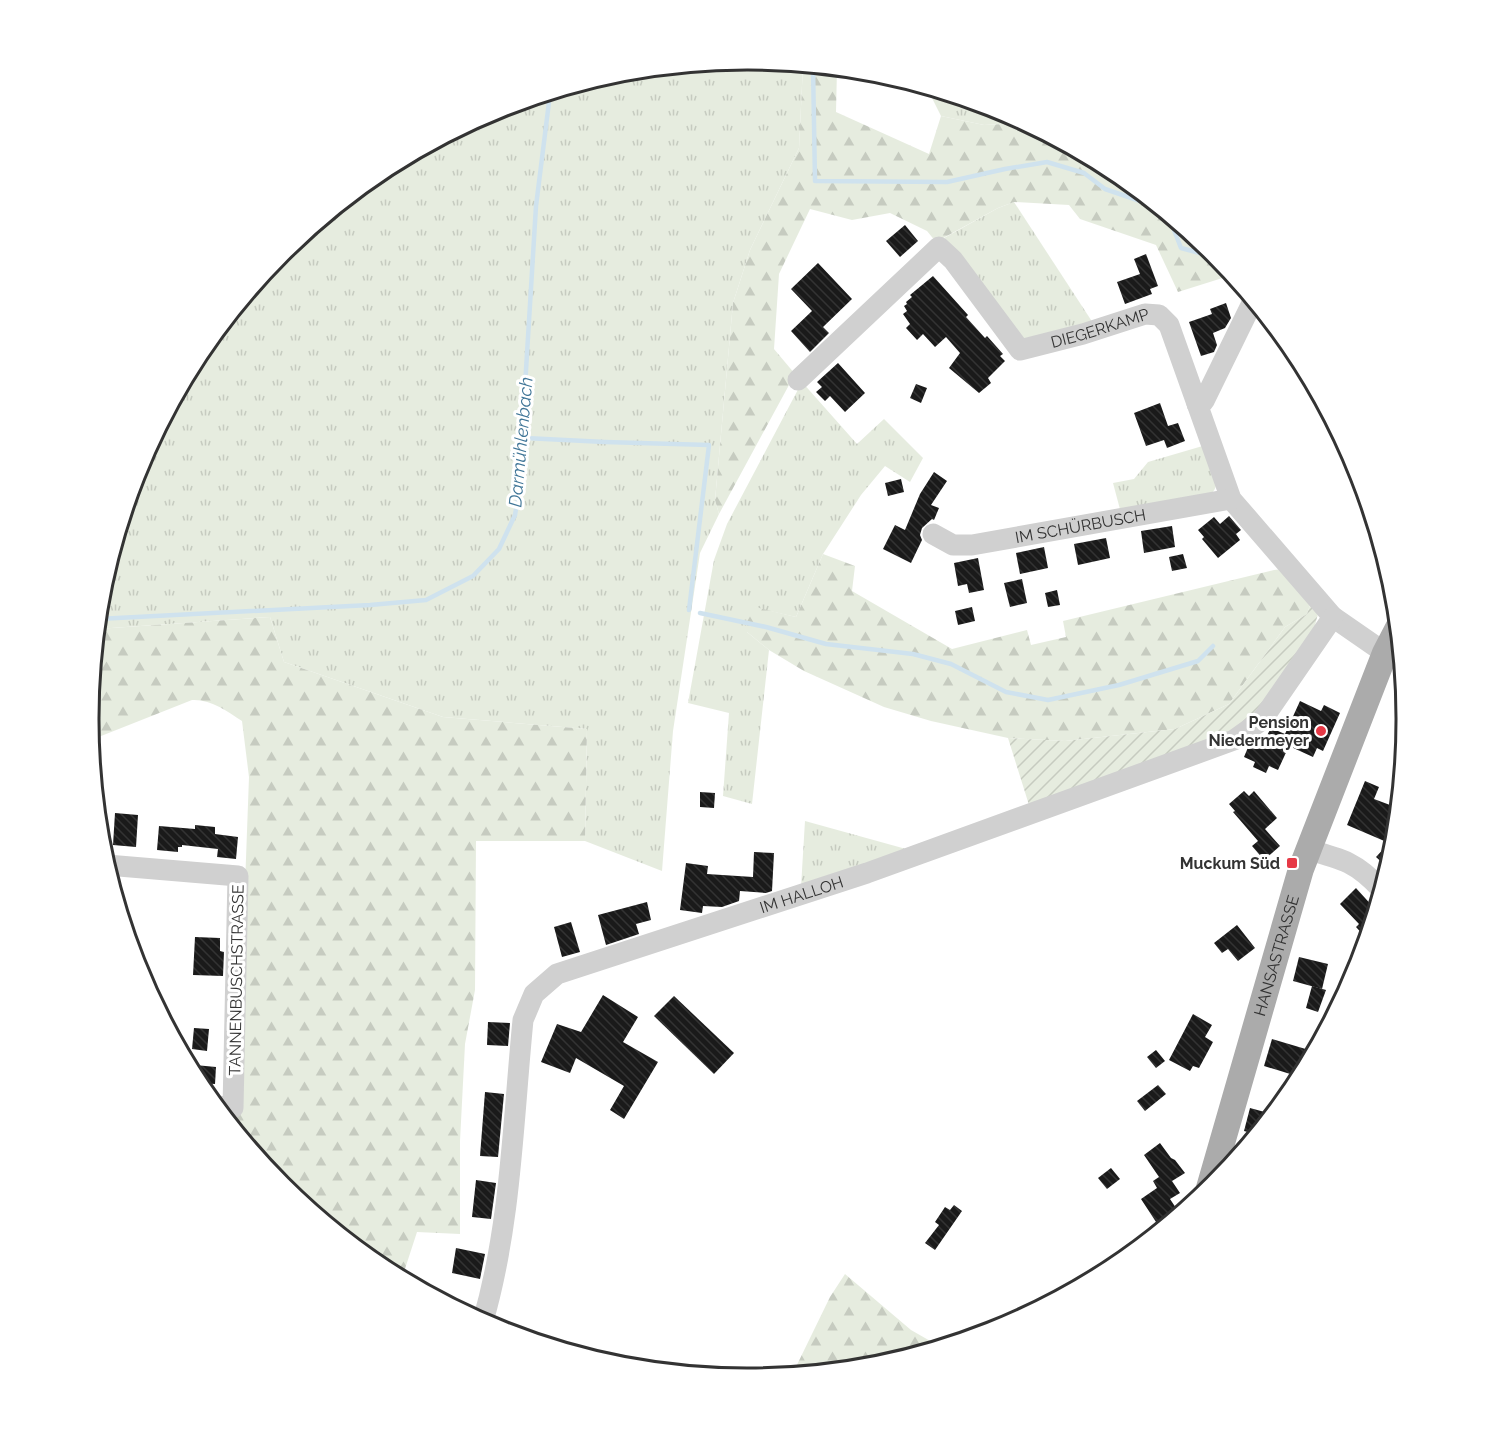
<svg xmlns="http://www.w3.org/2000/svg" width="1495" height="1438" viewBox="0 0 1495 1438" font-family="Raleway,sans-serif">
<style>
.grass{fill:url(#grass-tufts)}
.forest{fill:url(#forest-firs)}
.garden{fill:url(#garden-furrows)}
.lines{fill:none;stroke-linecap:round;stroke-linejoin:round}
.stream{stroke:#cfe2ee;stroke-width:4.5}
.building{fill:url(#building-back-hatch)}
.minor{stroke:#d0d0d0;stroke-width:21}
.major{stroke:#ababab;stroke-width:26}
.poi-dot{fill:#e63946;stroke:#fff;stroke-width:2}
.labels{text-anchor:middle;stroke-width:6;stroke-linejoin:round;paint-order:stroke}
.street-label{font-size:16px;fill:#333;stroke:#fff}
.poi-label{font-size:16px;font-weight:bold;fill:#333;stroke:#fff;text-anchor:end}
.water-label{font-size:18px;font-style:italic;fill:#3f7597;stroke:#fff}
.rim{fill:none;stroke:#333;stroke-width:3}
</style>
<defs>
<pattern id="grass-tufts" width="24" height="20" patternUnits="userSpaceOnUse" patternTransform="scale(1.5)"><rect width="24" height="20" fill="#e6ecdf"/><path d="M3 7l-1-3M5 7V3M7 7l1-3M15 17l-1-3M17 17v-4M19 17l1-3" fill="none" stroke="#c6cbc0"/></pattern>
<pattern id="forest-firs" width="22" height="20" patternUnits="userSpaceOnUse" patternTransform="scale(1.5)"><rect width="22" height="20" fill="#e6ecdf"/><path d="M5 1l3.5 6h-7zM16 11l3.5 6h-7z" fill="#c6cbc0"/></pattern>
<pattern id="garden-furrows" width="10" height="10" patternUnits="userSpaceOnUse" patternTransform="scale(1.5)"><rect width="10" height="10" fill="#e6ecdf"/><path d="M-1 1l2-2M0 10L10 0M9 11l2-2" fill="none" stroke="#c6cbc0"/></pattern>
<pattern id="building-back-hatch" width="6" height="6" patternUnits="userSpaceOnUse" patternTransform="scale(1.5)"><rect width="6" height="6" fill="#1a1a1a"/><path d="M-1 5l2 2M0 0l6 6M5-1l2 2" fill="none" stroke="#333"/></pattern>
</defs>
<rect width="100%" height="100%" fill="#fff"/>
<!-- grass -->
<g class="grass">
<polygon points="748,60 803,65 799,148 750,250 733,303 715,500 719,514 700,553 673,731 662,871 585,841 587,729 443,717 284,662 270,617 97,629 101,590 139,466 200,353 282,253 382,171 496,110 619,73"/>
<polygon points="927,88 1000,110 1024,123 984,125 941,116"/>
<polygon points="1014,202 1093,323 1030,341 1019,336 944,238 998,208"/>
<polygon points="802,382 857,444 884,419 923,458 910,482 885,466 861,495 823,554 796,617 748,606 747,632 769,650 752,804 723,796 729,713 688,703 714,560 727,524"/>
<path d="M1206,445c5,15 18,37 5,49l-90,19 -8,-30 21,-4 14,-17z"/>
<polygon points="805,821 906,849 801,887"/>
</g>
<!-- forest -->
<g class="forest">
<polygon points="803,65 837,69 836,112 929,154 941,116 984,125 1024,123 1114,171 1214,253 1232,275 1178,292 1156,245 1080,219 1069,205 1014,202 998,208 936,242 927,231 890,213 852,220 810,209 779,274 774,349 795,374 719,514 715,500 733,303 750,250 799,148"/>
<polygon points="823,554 855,566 852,591 952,649 1027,630 1031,645 1066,637 1063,621 1274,570 1283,569 1311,602 1307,614 1285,627 1229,704 1175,729 1065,741 1008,738 931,721 884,707 804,671 769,650 747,632 747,605 796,617"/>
<path d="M270,617l14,45 159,55 144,12 -2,112h-109l-1,149 -10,54 -5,97v93l-43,-2 -15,46 -21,-11 -100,-82 -45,-55 13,-353 -7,-56c-15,-10 -31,-22 -50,-21l-101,40 -2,-21 8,-90z"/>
<polygon points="845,1274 911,1330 939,1346 876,1365 793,1373 830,1297"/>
</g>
<!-- garden -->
<polygon class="garden" points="1311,602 1319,610 1313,633 1257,714 1227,733 1029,805 1008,738 1065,741 1175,729 1229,704 1285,627 1307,614"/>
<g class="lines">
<!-- stream -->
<g class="stream">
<polyline points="813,66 815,181 947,182 1005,169 1047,162 1084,173 1105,189 1140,201 1169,217 1181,248 1207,255 1213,252"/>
<polyline points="525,438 605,442 709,445 689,610"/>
<polyline points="700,613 766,627 826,644 913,654 951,664 1006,692 1048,700 1119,685 1198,661 1213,646"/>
<polyline points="98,619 370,605 426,600 473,576 499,549 515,515 521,480 525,438 524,403 536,206 550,94"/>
</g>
</g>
<!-- building -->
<g class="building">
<polygon points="905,225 918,241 900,257 886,241"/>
<polygon points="1146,254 1158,286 1150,289 1152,294 1125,304 1117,282 1140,274 1134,259"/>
<polygon points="818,263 852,299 823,327 829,333 810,352 791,331 812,311 791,289"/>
<polygon points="933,276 968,315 966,317 985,338 987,336 1003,354 1000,356 1005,361 988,378 991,383 979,393 949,368 960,353 946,337 935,347 923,334 917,340 906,328 910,324 903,314 907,311 904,306 907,304 906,302 912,297 910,295"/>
<polygon points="1226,303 1231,318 1225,328 1213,333 1217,345 1214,352 1201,356 1189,322 1212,314 1210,309"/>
<polygon points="838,363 865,393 845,412 830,396 825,401 816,392 822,387 817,382"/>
<polygon points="916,384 927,388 921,403 910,398"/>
<polygon points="1160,403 1168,426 1178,423 1185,441 1167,448 1164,440 1146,446 1134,413"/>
<polygon points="934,472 947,481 931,505 939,508 934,520 932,519 922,528 920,535 922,540 911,563 883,549 895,525 905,530 920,494"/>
<polygon points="901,479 904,492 888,496 885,483"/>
<polygon points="1229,516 1241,530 1236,534 1240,540 1218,558 1202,539 1204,537 1198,530 1214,517 1220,524"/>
<polygon points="1172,526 1175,547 1144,553 1141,531"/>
<polygon points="1106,538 1110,558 1078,565 1074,544"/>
<polygon points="1044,547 1048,568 1020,574 1016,553"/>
<polygon points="1183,554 1187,568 1172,571 1169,557"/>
<polygon points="978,558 984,590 969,593 967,584 958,586 954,563"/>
<polygon points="1022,579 1027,603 1010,607 1004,583"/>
<polygon points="1057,590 1060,605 1048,607 1045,593"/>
<polygon points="972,607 975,621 958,625 955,611"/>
<polygon points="1300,701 1321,711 1324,705 1340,713 1323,751 1317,748 1313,757 1289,746 1278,770 1269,766 1266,773 1253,767 1255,762 1244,757 1249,745 1258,739 1264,741 1271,728 1285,734"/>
<polygon points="1365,781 1379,787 1374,799 1398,808 1394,848 1388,868 1376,857 1389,843 1347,825"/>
<polygon points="1244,791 1249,796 1254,791 1277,818 1265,829 1280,846 1264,860 1252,846 1258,841 1233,812 1235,811 1229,804"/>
<polygon points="700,792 715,793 714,808 700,807"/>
<polygon points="115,813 138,815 136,847 113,845"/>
<polygon points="195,825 215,827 215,834 238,837 236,859 217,857 218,849 182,845 182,847 178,847 178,852 157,850 159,826 195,829"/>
<polygon points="754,852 774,853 772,891 766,893 740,891 739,901 722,907 703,906 702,913 680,910 686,863 708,866 707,874 753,877"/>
<polygon points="1356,888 1375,909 1366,938 1356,927 1359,924 1340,904"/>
<polygon points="647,902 651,920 636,924 639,934 606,945 598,915"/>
<polygon points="571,922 580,952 562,957 554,927"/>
<polygon points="1237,925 1255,948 1238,961 1228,949 1222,953 1214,943"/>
<polygon points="195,937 220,938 220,951 224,952 223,976 193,975"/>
<polygon points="1299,957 1328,964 1322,989 1293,981"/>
<polygon points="1312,986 1326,990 1318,1012 1306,1008"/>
<polygon points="603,995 638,1017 623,1042 658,1062 624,1119 610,1110 624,1086 576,1058 570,1073 541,1062 557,1024 581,1032"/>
<polygon points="674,996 734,1053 714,1074 654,1016"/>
<polygon points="1193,1014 1212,1025 1205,1037 1213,1042 1199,1068 1193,1066 1190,1071 1169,1060"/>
<polygon points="488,1022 510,1023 508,1046 487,1045"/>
<polygon points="194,1028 209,1029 207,1051 192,1049"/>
<polygon points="1272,1039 1309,1050 1300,1077 1264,1066"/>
<polygon points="1156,1050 1165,1061 1156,1068 1147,1057"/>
<polygon points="195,1065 216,1067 215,1084 199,1083 194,1075"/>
<polygon points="1158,1085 1166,1094 1145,1111 1137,1101"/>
<polygon points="485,1092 504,1094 498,1157 480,1156"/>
<polygon points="1250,1108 1272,1114 1255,1134 1244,1131"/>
<polygon points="1160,1143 1171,1158 1175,1160 1185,1173 1172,1181 1180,1193 1170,1199 1178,1211 1158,1225 1141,1199 1157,1188 1153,1181 1159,1177 1144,1155"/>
<polygon points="1111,1168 1120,1179 1107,1189 1098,1178"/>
<polygon points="476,1180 496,1183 491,1219 472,1217"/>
<polygon points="954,1205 962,1211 935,1250 925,1243 939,1225 935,1222 945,1207 950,1210"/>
<polygon points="456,1248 485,1254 480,1279 452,1273"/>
</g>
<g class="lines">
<!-- minor -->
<g class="minor">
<path id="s1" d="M798,380l141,-133 14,13 67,90 63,-16 62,-20 14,1 10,10 62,174 102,118 52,36"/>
<polyline points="1197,404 1204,401 1253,301"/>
<path id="s2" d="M933,534l20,11h19l259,-46"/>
<path d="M1309,850c34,9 48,13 72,39"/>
<polyline points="107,865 238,876 233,1108 217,1106"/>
<path id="s3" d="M483,1321c28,-97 30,-200 40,-301l11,-26 23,-20 310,-101 367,-133 28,-20 71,-103"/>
</g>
<!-- major -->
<path class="major" id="s4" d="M1209,1188l92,-319 84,-216 13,-25"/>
</g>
<!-- markers -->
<g class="poi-dot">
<circle cx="1321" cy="731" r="6"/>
<rect x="1286" y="857" width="12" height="12" rx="3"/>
</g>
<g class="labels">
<!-- street labels -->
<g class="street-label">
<text dy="6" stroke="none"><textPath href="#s1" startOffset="408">DIEGERKAMP</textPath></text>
<text dy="6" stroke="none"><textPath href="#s2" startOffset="152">IM SCHÜRBUSCH</textPath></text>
<text dy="6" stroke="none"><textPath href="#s3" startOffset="620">IM HALLOH</textPath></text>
<text dy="6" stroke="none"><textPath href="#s4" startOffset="242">HANSASTRASSE</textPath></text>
<text transform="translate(236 980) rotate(-89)" y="6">TANNENBUSCHSTRASSE</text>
</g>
<!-- poi labels -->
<g class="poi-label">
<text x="1309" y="728">Pension<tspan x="1309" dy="18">Niedermeyer</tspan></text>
<text x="1280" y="869">Muckum Süd</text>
</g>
<!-- water labels -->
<g class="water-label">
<text transform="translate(521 442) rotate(-85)" y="6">Darmühlenbach</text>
</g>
</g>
<!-- crop -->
<path d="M0 0H1495V1438H0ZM747 70H748A648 648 0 0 1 1396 718V720A648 648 0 0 1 748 1368H747A648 648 0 0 1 99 720V718A648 648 0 0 1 747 70Z" fill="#fff" fill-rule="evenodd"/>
<path class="rim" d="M747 70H748A648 648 0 0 1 1396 718V720A648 648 0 0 1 748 1368H747A648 648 0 0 1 99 720V718A648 648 0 0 1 747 70Z"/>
</svg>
